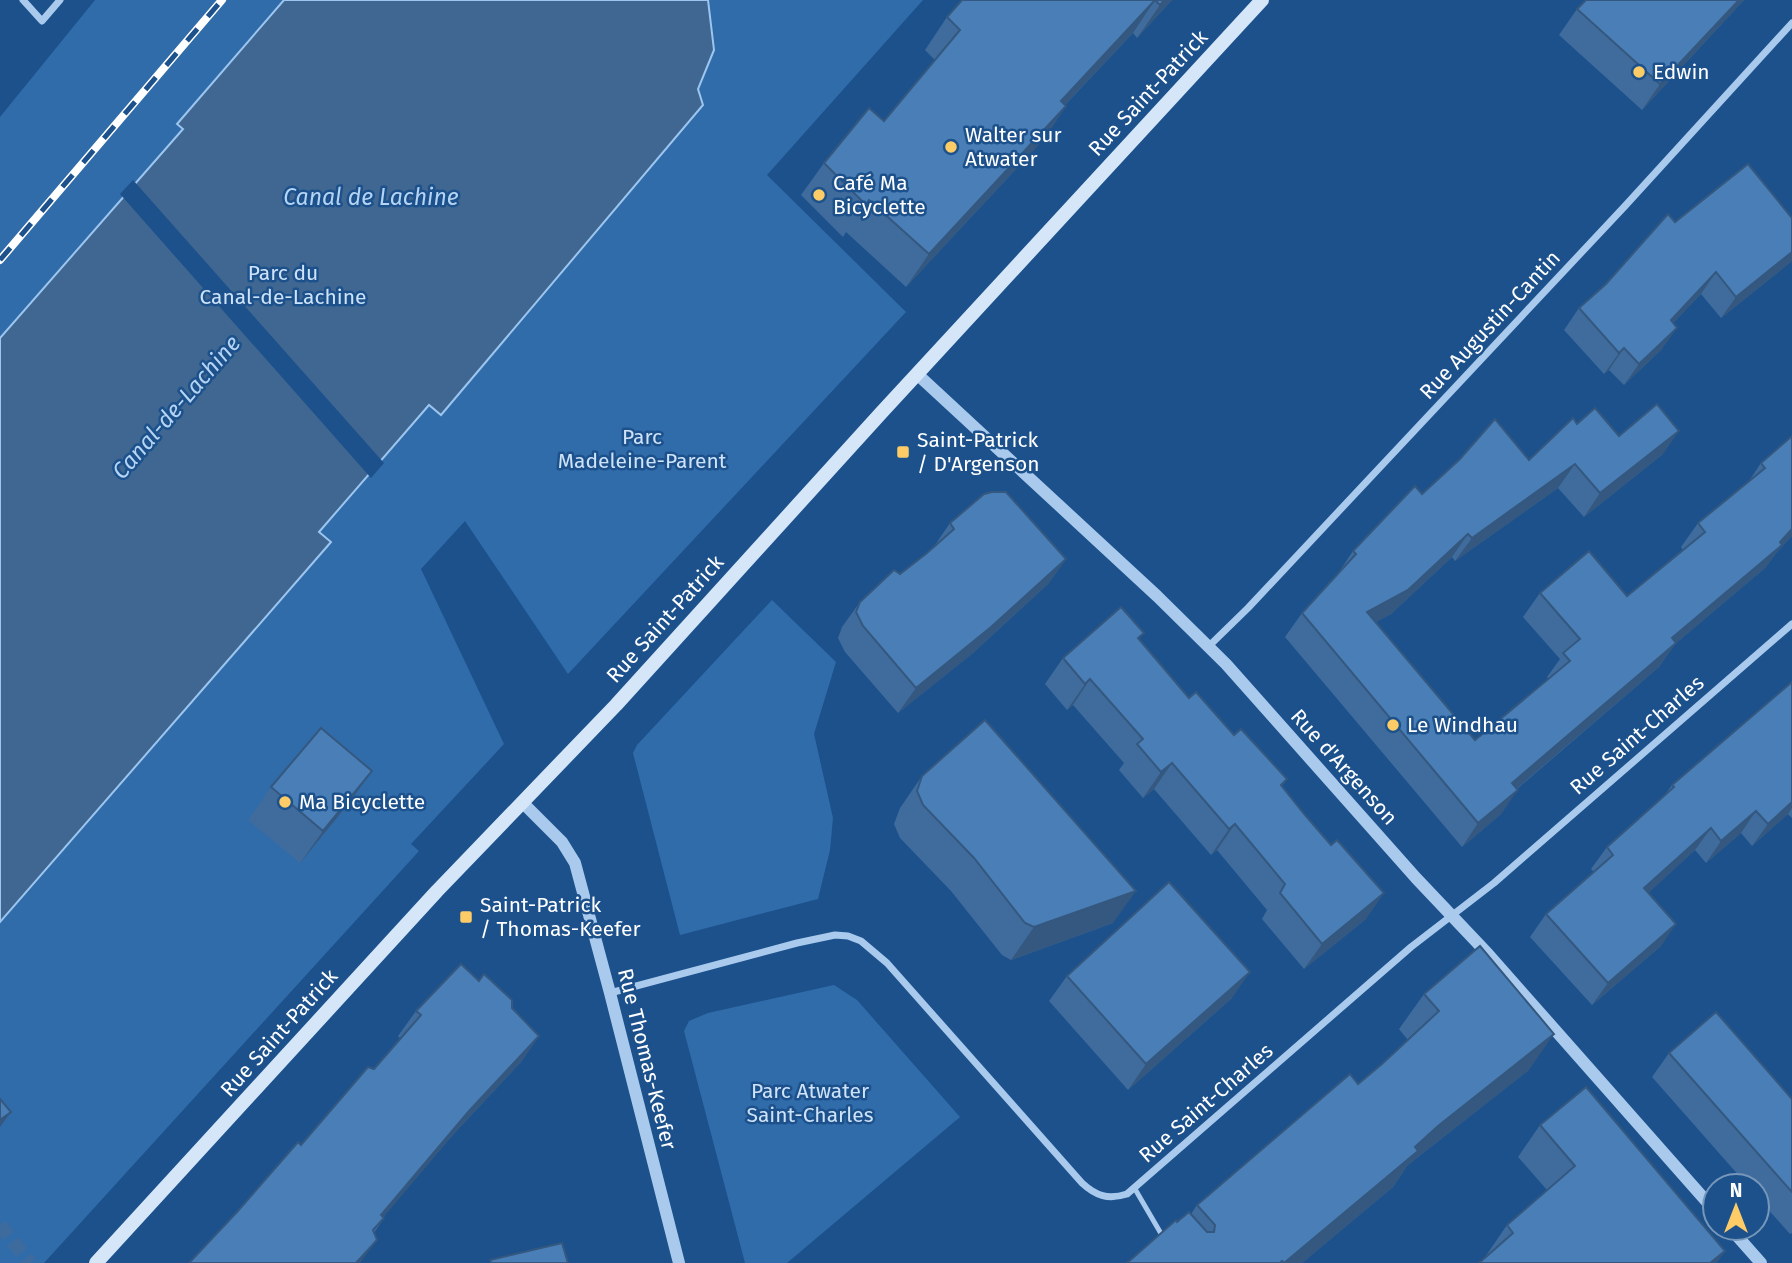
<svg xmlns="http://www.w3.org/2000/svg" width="1792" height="1263" viewBox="0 0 1792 1263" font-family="'Fira Sans',sans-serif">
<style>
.green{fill:#306caa}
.water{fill:#406791;stroke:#9cc5ef;stroke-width:2}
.pier{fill:#1c518c}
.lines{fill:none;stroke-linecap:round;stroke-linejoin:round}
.secondary-tunnel{stroke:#3e6b9d;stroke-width:14;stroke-dasharray:14 7;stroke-linecap:butt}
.service{stroke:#a9caed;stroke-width:5}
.minor{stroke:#a9caed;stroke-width:7}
.tertiary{stroke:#a9caed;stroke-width:12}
.secondary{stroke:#d5e6f9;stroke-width:14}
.rail-casing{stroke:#fff;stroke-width:8}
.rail{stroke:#1c518c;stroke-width:5;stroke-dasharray:16;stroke-linecap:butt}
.wall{fill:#406c9d}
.shaded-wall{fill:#34587f}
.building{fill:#4a7eb6;stroke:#34587f;stroke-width:2}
.poi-dot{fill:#fdcc67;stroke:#1c518c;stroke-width:2.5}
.labels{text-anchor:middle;stroke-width:5;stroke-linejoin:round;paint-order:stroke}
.poi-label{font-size:21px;fill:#fff;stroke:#1c518c;text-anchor:start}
.street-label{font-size:21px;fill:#fff;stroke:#1c518c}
.park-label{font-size:21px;fill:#cee3f9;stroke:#1c518c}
.water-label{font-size:23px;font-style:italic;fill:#b5d4f4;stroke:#1c518c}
</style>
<rect width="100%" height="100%" fill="#1c518c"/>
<!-- green -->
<g class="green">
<polygon points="95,0 923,0 767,175 906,312 568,674 465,521 421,569 504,744 411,844 419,851 44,1263 0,1263 0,117"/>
<polygon points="772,600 836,662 814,734 833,818 830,850 818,899 680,935 633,753 637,745"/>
<polygon points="834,985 857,1000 960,1117 787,1263 745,1263 684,1031 689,1021 708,1013"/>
</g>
<!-- water -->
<polygon class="water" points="284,0 708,0 714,50 698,89 703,105 441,415 429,405 319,532 331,542 0,922 0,338 183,129 177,124"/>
<!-- pier -->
<polygon class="pier" points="133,180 384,463 371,478 120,194"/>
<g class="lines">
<!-- secondary-tunnel -->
<polyline class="secondary-tunnel" points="0,1225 30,1263"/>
<!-- service -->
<polyline class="service" points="1135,1189 1163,1237"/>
<!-- minor -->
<g class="minor">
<polyline points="23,0 42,21 60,0"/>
<polyline points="1209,646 1248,608 1625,206 1792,23"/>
<path d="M610,993l187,-50 38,-8 13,1 13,5 26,22 195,220c14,13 26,17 45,11l284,-247 83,-64 298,-259"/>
</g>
<!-- tertiary -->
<g class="tertiary">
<polyline points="917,374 1157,596 1226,664 1416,878 1488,954 1715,1211"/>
<polyline points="522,802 562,842 575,863 610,993 679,1263"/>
<polyline points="1730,1228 1761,1263"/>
</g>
<!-- secondary -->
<polyline class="secondary" points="96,1263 437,891 616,705 881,413 1262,0"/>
<!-- rail casing -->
<g class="rail-casing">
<polyline id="rail" points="0,260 222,0"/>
</g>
<!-- rail -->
<use href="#rail" class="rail"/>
</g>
<!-- wall -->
<g class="wall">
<polygon points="962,0 1172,0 1137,38 1133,33 1065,105 1066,106 1044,139 906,287 846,232 843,237 801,195 824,163 884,121 935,60 925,50 947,17"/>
<polygon points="1744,0 1642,110 1559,35 1577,9"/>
<polygon points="1792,218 1792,261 1721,318 1701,294 1673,323 1662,349 1624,385 1609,370 1604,374 1564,330 1579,308 1675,222"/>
<polygon points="1577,424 1619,436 1663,454 1584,517 1558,488 1455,561 1452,557 1391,614 1376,622 1475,740 1549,679 1547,677 1560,659 1523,617 1540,593 1627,596 1683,550 1681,547 1698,523 1749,481 1761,463 1792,436 1792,536 1777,552 1765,568 1675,644 1659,667 1517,789 1501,814 1462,847 1285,637 1302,613 1337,575 1353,551 1422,494 1529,460"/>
<polygon points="950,523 1066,559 1048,584 973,653 898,713 845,652 838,638 842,627 860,602 900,574 933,548"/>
<polygon points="1139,640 1189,698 1287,779 1282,786 1366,919 1304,969 1262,919 1267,910 1217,850 1211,855 1154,789 1143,798 1119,770 1124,763 1073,705 1067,710 1045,684 1063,658"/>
<polygon points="1792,682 1792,818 1788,814 1752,846 1741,833 1706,863 1695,850 1648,893 1661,946 1592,1005 1530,937 1546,914 1594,872 1591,869 1607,847 1664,796 1672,785"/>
<polygon points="922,776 1113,923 1011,960 1002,955 951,891 900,838 894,824 900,808"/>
<polygon points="271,787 349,803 300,863 248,820"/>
<polygon points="1067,976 1232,998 1128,1090 1049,1001"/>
<polygon points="479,981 512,1008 539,1036 521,1062 451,1137 383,1217 384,1218 374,1233 237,1212 374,1069 401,1039 398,1036 416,1011"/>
<polygon points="1424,994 1529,1070 1413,1161 1407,1166 1393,1187 1302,1263 1127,1263 1177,1222 1191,1214 1197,1205 1358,1084 1382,1064 1408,1040 1399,1029"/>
<polygon points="1669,1053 1792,1099 1792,1233 1790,1234 1757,1197 1757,1186 1748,1186 1652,1077"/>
<polygon points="1540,1125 1725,1251 1716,1263 1479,1263 1485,1257 1507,1225 1547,1190 1518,1157"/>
</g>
<!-- shaded-wall -->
<g class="shaded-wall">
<polygon points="1155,0 1133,33 1038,133 1061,101"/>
<polygon points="1164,0 1172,0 1137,38 1160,5"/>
<polygon points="1739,0 1744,0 1642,110 1660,84"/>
<polygon points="1066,106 1044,139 906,287 929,254"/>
<polygon points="1792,252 1792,261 1721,318 1736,297"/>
<polygon points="1716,272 1701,294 1656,341 1671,320"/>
<polygon points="1677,328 1662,349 1624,385 1639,364"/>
<polygon points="1624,348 1609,370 1604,374 1619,353"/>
<polygon points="1679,431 1663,454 1584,517 1600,493"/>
<polygon points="1575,464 1558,488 1455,561 1472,538"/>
<polygon points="1792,529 1792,536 1777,552 1765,568 1675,644 1659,667 1495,807 1512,783 1672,638 1780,542"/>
<polygon points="1468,534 1452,557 1391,614 1351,636 1367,612"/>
<polygon points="1066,559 1048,584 973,653 898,713 916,688"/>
<polygon points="1090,679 1073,705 1067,710 1085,684"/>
<polygon points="1172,763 1154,789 1143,798 1161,772"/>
<polygon points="372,771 349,803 300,863 323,831"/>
<polygon points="1518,790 1501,814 1462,847 1478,823"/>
<polygon points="1792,802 1792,808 1788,814 1752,846 1768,824"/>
<polygon points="1756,811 1741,833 1706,863 1721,841"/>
<polygon points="1235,824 1217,850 1211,855 1229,829"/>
<polygon points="1711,828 1695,850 1629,911 1644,888"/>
<polygon points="1136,891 1113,923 1011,960 1034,927"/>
<polygon points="1384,893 1366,919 1304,969 1322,944"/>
<polygon points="1676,924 1661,946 1592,1005 1608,983"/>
<polygon points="1250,972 1232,998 1128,1090 1146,1064"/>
<polygon points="1554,1034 1529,1070 1413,1161 1407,1166 1393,1187 1302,1263 1284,1263 1438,1126"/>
<polygon points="539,1036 521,1062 451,1137 363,1241 381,1215 469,1111"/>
<polygon points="11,1112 0,1127 0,1120"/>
<polygon points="377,1240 360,1263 356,1263"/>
<polygon points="1725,1251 1716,1263 1710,1263"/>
</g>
<!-- building -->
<g class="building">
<polygon points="962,0 1164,0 1160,5 1155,0 1061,101 1066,106 929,254 869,200 866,205 824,163 869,108 884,121 960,30 947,17"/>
<polygon points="1586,0 1739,0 1660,84 1577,9"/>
<polygon points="1748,164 1792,218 1792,252 1736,297 1716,272 1671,320 1677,328 1639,364 1624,348 1619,353 1579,308 1606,284 1668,214 1675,222"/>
<polygon points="1657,404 1679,431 1600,493 1575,464 1472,538 1468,534 1408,590 1367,612 1475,740 1570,661 1563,653 1580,639 1540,593 1589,551 1627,596 1705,532 1698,523 1765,468 1761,463 1792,436 1792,529 1780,542 1782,545 1672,638 1676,643 1512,783 1518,790 1478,823 1302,613 1356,554 1353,551 1415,486 1422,494 1460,459 1495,419 1529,460 1573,418 1577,424 1595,408 1619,436"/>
<polygon points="992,492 1006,492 1066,559 991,627 916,688 863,626 856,612 860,602 894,570 900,574 927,553 954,529 950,523 984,494"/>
<polygon points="1121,607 1144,633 1138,638 1189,698 1196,692 1234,735 1241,729 1287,779 1281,785 1305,815 1331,845 1337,840 1384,893 1322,944 1280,893 1285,884 1235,824 1229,829 1172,763 1161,772 1137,744 1143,739 1090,679 1085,684 1063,658"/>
<polygon points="1792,682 1792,802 1768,824 1756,811 1721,841 1711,828 1644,888 1676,924 1608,983 1546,914 1613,855 1607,847 1674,787 1672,785"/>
<polygon points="985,720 1136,891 1034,927 1025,923 974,858 923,805 917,791 922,776"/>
<polygon points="321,728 372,771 323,831 271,787"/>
<polygon points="1169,882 1250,972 1146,1064 1067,976"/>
<polygon points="1480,946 1554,1034 1438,1126 1415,1147 1418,1151 1284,1263 1282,1261 1280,1263 1127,1263 1176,1220 1177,1222 1189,1212 1207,1232 1214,1232 1215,1225 1197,1205 1350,1074 1358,1084 1382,1064 1439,1011 1424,994"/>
<polygon points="461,964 479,981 484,974 512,1000 512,1008 539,1036 469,1111 381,1215 384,1218 373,1230 377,1240 356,1263 189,1263 237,1212 298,1142 301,1145 368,1067 374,1069 421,1015 416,1011"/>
<polygon points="1716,1012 1792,1099 1792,1192 1669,1053"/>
<polygon points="1586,1087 1725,1251 1710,1263 1479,1263 1513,1233 1507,1225 1575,1166 1540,1125"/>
<polygon points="0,1099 11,1112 0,1120"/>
<polygon points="562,1243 568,1263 491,1263 490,1260"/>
</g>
<!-- markers -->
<g class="poi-dot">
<circle cx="1639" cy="72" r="7"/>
<circle cx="951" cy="147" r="7"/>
<circle cx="819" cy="195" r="7"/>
<rect x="896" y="445" width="14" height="14" rx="3.5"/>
<circle cx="1393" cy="725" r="7"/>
<circle cx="285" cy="802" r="7"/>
<rect x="459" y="910" width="14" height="14" rx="3.5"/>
</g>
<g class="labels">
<!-- poi labels -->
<g class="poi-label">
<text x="1653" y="79">Edwin</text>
<text x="965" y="142">Walter sur<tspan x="965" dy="24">Atwater</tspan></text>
<text x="833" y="190">Café Ma<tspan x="833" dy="24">Bicyclette</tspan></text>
<text x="917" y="447">Saint-Patrick<tspan x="917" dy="24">/ D'Argenson</tspan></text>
<text x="1407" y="732">Le Windhau</text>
<text x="299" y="809">Ma Bicyclette</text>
<text x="480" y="912">Saint-Patrick<tspan x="480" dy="24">/ Thomas-Keefer</tspan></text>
</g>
<!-- street labels -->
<g class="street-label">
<text transform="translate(1148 93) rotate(-47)" y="7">Rue Saint-Patrick</text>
<text transform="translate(1490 325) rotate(-47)" y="7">Rue Augustin-Cantin</text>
<text transform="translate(665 619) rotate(-48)" y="7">Rue Saint-Patrick</text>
<text transform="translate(1637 735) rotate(-41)" y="7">Rue Saint-Charles</text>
<text transform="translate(1344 767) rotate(48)" y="7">Rue d'Argenson</text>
<text transform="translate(279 1033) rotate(-48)" y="7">Rue Saint-Patrick</text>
<text transform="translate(647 1059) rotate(76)" y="7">Rue Thomas-Keefer</text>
<text transform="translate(1206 1103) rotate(-41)" y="7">Rue Saint-Charles</text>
</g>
<!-- park labels -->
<g class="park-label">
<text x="283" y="280">Parc du<tspan x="283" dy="24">Canal-de-Lachine</tspan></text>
<text x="642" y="444">Parc<tspan x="642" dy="24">Madeleine-Parent</tspan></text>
<text x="810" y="1098">Parc Atwater<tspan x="810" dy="24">Saint-Charles</tspan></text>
</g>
<!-- water labels -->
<g class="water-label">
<text x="371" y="205">Canal de Lachine</text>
<text transform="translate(176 407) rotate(-49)" y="8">Canal-de-Lachine</text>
</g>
</g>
<!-- north arrow -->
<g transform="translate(1736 1207)"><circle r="33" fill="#1c518c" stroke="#7797ba" stroke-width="2"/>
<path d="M0-5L12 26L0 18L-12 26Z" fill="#fdcc67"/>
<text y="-10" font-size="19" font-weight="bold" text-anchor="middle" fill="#ffffff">N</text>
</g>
</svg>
